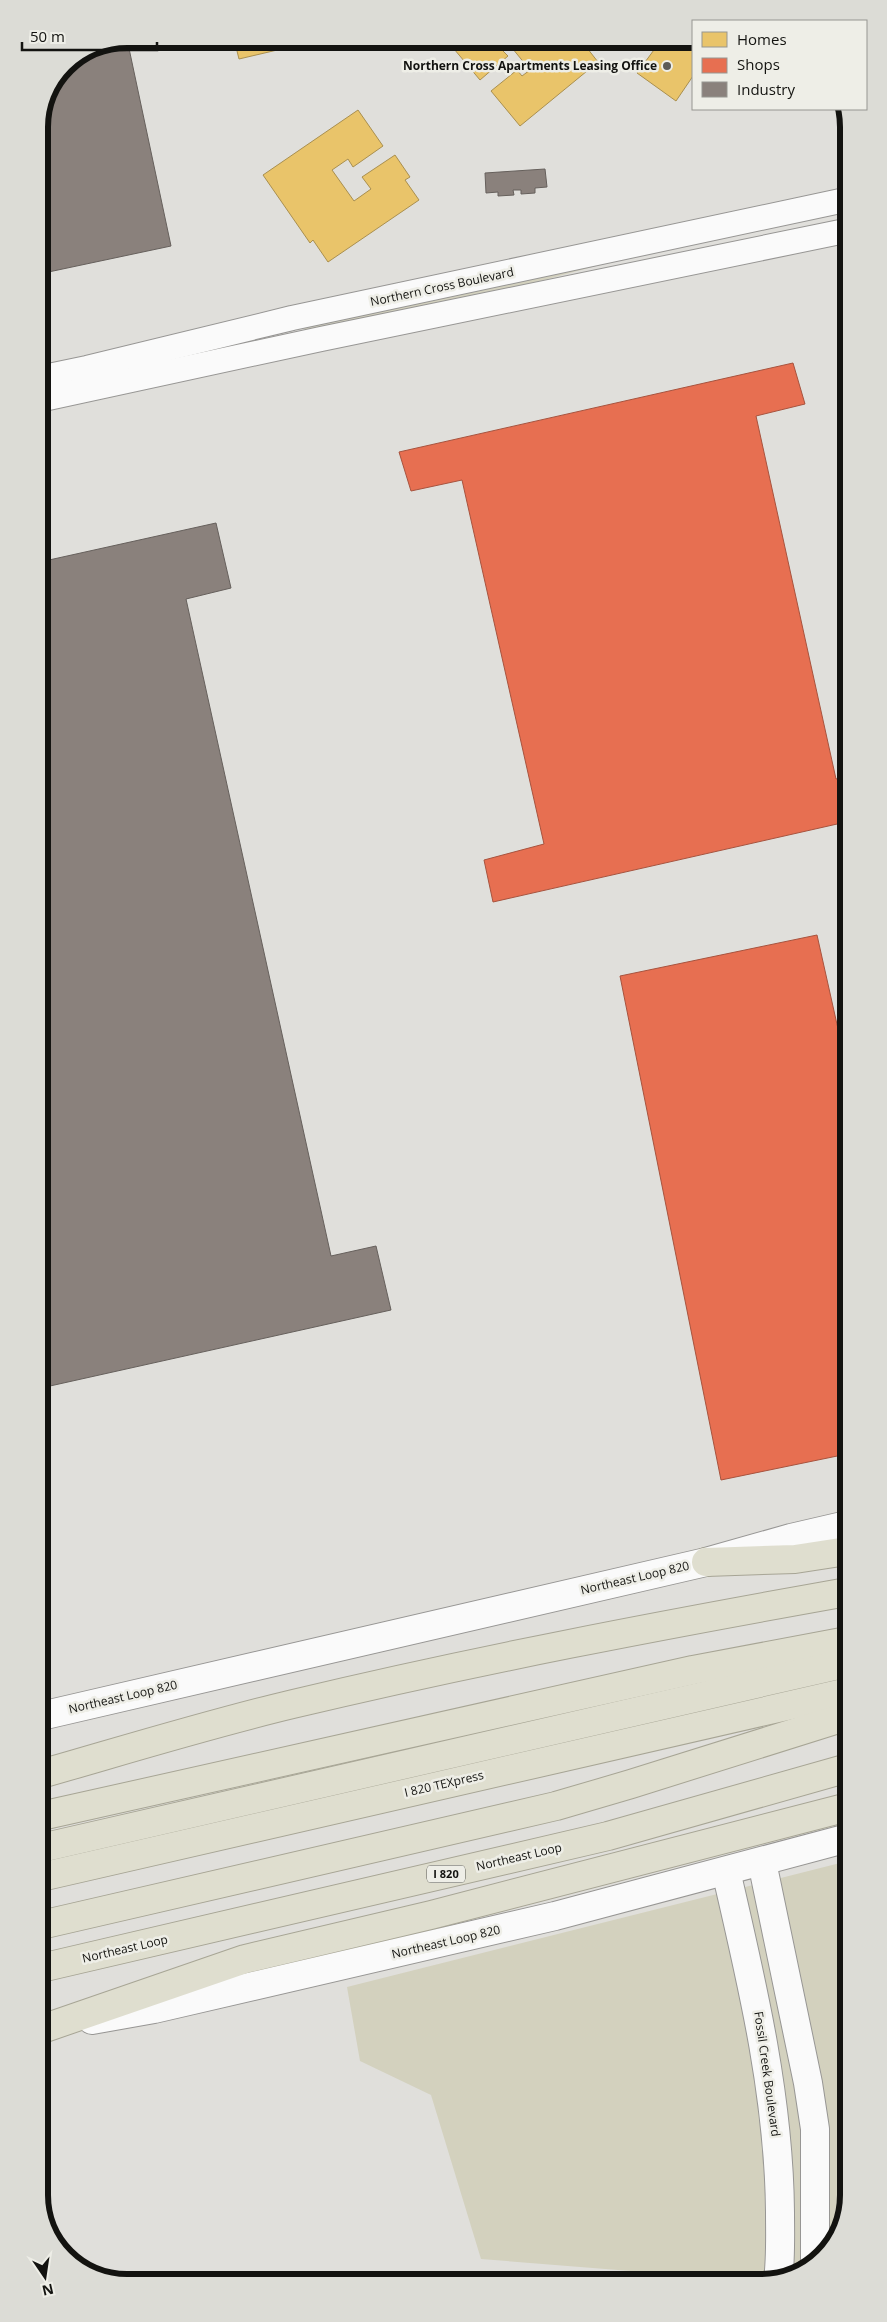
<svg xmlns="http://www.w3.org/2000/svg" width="887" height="2322" viewBox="0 0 887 2322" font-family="'Open Sans',sans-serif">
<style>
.green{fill:#d3d1be}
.homes{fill:#e9c46a;stroke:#a98f4f}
.shops{fill:#e76f51;stroke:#a7533e}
.industry{fill:#8a817c;stroke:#66605c}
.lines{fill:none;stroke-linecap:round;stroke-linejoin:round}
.tertiary-casing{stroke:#979694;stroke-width:26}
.secondary-casing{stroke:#979694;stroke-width:30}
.motorway-casing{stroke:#a7a595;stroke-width:30}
.tertiary{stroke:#fafafa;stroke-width:24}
.secondary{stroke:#fafafa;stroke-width:28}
.motorway{stroke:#dfdecf;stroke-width:28}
.poi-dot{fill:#5b5a57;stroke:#eeeee7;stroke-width:2}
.labels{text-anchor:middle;stroke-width:5;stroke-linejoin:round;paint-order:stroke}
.shield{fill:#eeeee7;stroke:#555550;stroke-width:1}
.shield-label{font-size:11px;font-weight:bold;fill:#131310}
.poi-label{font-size:12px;font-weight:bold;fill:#131310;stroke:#eeeee7;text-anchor:end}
.street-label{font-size:12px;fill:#131310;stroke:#eeeee7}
.rim{fill:none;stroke:#131310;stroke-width:6}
</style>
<rect width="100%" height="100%" fill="#e0dfdb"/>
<!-- green -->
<g class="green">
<polygon points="598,261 600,265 502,291 305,330 304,328"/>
<polygon points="848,1861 848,2196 830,2249 784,2280 693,2276 481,2259 431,2095 360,2061 347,1987"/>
</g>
<!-- homes -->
<g class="homes">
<polygon points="234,39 324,39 239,59"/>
<polygon points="454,39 580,39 598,62 520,126 491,91 517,70 522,76 530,70 508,43 501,49 508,56 480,80 449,43"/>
<polygon points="662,39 693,39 693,76 676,101 637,73"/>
<polygon points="358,110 383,146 353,167 348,159 332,170 354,201 371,189 362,177 395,155 410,177 405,180 419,200 328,262 313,240 310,243 263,175"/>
</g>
<!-- shops -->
<g class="shops">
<polygon points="793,363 805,404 756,416 836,779 846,776 846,822 493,902 484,860 544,844 462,480 411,491 399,452"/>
<polygon points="817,935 847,1069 847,1454 721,1480 620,976"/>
</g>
<!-- industry -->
<g class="industry">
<polygon points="127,39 171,246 39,274 39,121 65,64 93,45"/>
<polygon points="545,169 547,187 535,188 535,193 521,194 521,190 513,190 514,195 498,196 498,192 486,193 485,173"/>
<polygon points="216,523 231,588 186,599 331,1256 376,1246 391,1310 41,1388 40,562"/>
</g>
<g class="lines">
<!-- tertiary casing -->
<g class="tertiary-casing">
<g id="tertiary">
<polyline points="39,378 87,368 292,318 845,200"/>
<polyline points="39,400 321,339 845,231"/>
</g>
</g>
<!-- secondary casing -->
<g class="secondary-casing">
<g id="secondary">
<polyline points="41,1716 706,1562 791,1538 847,1525"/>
<polyline points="762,1862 808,2083 815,2129 815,2259"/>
<path d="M726,1871c26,112 53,225 54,341 0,22 1,46 -2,68"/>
<polyline points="92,2020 154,2009 555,1916 848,1838"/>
</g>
</g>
<!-- motorway casing -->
<g class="motorway-casing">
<g id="motorway">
<polyline points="706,1562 795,1559 847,1551"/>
<path d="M41,1774c84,-24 168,-50 252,-70 184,-44 369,-79 554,-112"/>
<polyline points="41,1816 693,1670 847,1641"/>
<polyline points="41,1848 847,1663"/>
<polyline points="41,1877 848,1692"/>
<polyline points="41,1925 556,1806 631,1784 848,1716"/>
<polyline points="41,1968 608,1836 848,1768"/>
<polyline points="42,2029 245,1959 431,1915 848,1807"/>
</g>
</g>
<!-- tertiary -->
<use href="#tertiary" class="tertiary"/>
<!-- secondary -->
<use href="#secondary" class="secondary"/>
<!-- motorway -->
<use href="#motorway" class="motorway"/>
</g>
<!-- markers -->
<circle class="poi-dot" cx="667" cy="66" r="5"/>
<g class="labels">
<!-- shield labels -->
<rect class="shield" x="427" y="1865.5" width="38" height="17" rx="4"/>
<g class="shield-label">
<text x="446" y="1878">I 820</text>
</g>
<!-- poi labels -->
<g class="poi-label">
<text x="657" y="70">Northern Cross Apartments Leasing Office</text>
</g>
<!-- street labels -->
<g class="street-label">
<text transform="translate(442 287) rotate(-12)" y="4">Northern Cross Boulevard</text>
<text transform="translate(635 1578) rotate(-13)" y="4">Northeast Loop 820</text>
<text transform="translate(123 1697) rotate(-13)" y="4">Northeast Loop 820</text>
<text transform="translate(444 1784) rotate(-13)" y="4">I 820 TEXpress</text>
<text transform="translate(519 1857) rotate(-13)" y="4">Northeast Loop</text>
<text transform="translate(446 1942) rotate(-13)" y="4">Northeast Loop 820</text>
<text transform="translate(125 1949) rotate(-13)" y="4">Northeast Loop</text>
<text transform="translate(767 2074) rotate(82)" y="4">Fossil Creek Boulevard</text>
</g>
</g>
<!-- crop -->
<path d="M0 0H887V2322H0ZM127 48H761A79 79 0 0 1 840 127V2195A79 79 0 0 1 761 2274H127A79 79 0 0 1 48 2195V127A79 79 0 0 1 127 48Z" fill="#dcdcd6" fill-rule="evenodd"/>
<path class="rim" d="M127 48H761A79 79 0 0 1 840 127V2195A79 79 0 0 1 761 2274H127A79 79 0 0 1 48 2195V127A79 79 0 0 1 127 48Z"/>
<!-- legend -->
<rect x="692" y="20" width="175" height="90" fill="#eeeee7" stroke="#969691"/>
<rect x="702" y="32" width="25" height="15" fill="#e9c46a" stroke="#969691"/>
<text x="737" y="45" font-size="15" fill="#131310">Homes</text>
<rect x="702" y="58" width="25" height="15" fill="#e76f51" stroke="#969691"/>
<text x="737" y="70" font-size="15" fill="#131310">Shops</text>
<rect x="702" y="82" width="25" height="15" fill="#8a817c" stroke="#969691"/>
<text x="737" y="95" font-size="15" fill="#131310">Industry</text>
<!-- north arrow -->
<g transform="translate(45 2277) rotate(167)" stroke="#eeeee7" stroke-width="4" paint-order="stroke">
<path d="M0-4L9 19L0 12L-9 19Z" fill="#131310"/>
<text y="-8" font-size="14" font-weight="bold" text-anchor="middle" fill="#131310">N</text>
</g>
<!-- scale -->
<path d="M22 42v8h135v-8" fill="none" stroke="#131310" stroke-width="2.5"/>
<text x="30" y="42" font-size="15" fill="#131310" stroke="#eeeee7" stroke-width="4" paint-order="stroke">50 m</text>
</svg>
